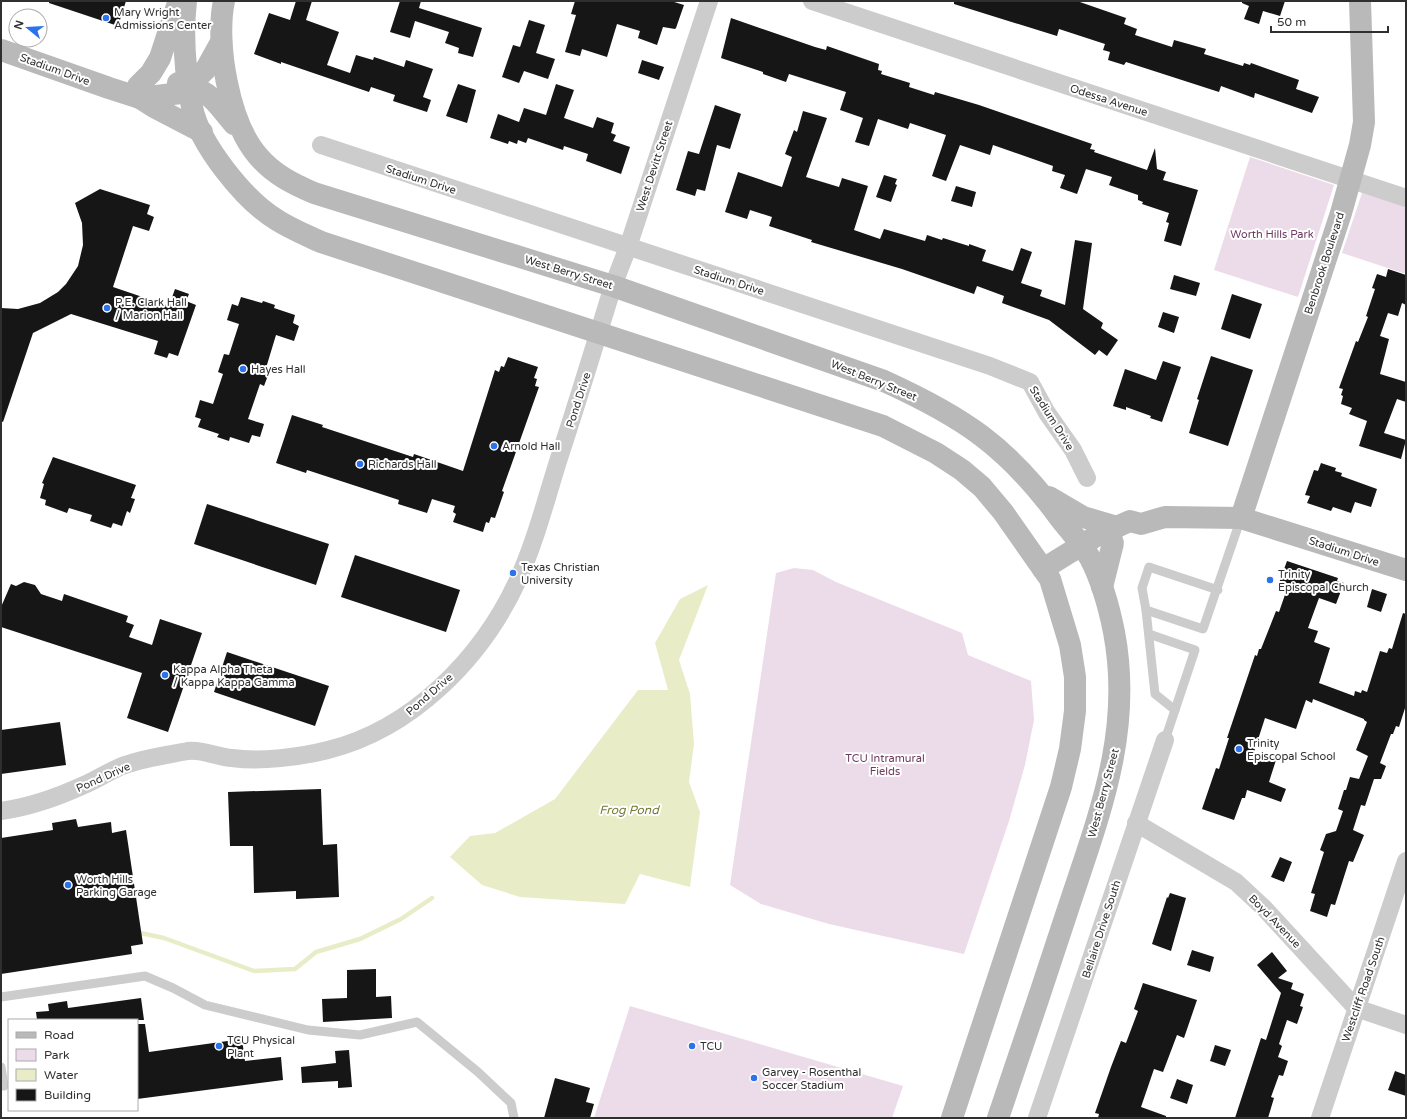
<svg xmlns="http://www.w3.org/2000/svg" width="1407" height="1119" viewBox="0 0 1407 1119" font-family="'Varela Round',sans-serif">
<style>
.green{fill:#ecdcea}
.water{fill:#e9edc7}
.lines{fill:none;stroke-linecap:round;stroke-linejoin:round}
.stream{stroke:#e9edc7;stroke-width:4.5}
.building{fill:#161616}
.lane{stroke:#ccc;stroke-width:9}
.street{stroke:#ccc;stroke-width:18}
.secondary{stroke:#b9b9b9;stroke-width:22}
.poi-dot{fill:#2b72eb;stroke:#fff;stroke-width:1.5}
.labels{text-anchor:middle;stroke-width:4;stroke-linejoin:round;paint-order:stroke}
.poi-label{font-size:11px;fill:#2f2f2f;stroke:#fff;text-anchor:start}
.street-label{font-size:11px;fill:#2f2f2f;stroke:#fff}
.park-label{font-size:11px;fill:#6c3a60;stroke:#fff}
.water-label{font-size:12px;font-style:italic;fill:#737a31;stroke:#fff}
</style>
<rect width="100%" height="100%" fill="#fff"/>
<!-- green -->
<g class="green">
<polygon points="1250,157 1334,185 1298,297 1214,270"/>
<polygon points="1363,190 1406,205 1406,274 1342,253"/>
<polygon points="794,568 813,570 836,582 962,633 968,655 1031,681 1034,720 1025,765 1009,821 964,954 829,924 761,904 730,885 776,573"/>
<polygon points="630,1006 903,1086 892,1118 594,1118"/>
</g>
<!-- water -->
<polygon class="water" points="708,585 679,660 690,694 694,744 689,782 700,812 690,887 640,874 625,904 520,897 482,885 450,857 470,836 495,833 555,799 638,690 668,690 655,643 680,599"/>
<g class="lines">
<!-- stream -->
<polyline class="stream" points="136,932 164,938 254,971 295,969 316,952 360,939 401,919 432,898"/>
</g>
<!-- building -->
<g class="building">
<polygon points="49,1 126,1 118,26 49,3"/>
<polygon points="296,1 312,1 306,20 339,32 327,65 350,73 356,55 373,60 374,57 404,67 406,60 433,69 423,97 431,100 427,112 393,101 395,95 371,87 369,92 281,62 281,64 254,54 269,13 290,20"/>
<polygon points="400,1 421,1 419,8 482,28 473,57 458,53 459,48 445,43 449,32 415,21 410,38 390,32"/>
<polygon points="575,1 671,1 684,5 676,28 675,29 663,27 657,45 638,38 640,31 617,24 607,57 582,49 580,56 565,52 576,15 571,14"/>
<polygon points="954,1 1077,1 1126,18 1124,24 1137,29 1135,35 1172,47 1174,40 1192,45 1206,49 1204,54 1243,66 1244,63 1250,65 1251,63 1299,80 1296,89 1319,97 1312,113 1255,93 1254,98 1221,86 1219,92 1126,62 1124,65 1108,60 1110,52 1103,50 1105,44 1059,29 1057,36 954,4"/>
<polygon points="1242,1 1285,1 1280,16 1263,11 1259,24 1244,19 1249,6 1242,3"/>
<polygon points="731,18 815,47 826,50 827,46 879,64 878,70 882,71 881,74 910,83 909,87 934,95 935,92 979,105 1092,144 1090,149 1095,150 1094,152 1147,170 1155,148 1157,169 1166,172 1163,180 1198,190 1181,246 1164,241 1169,223 1166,222 1169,213 1142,204 1143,202 1138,200 1138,195 1109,185 1112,177 1086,169 1077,194 1060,188 1065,175 1052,171 1053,166 993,145 990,155 960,145 946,181 932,176 946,135 910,123 908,129 878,119 869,146 855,142 863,118 840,110 846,92 789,74 786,82 763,74 763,72 721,58"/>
<polygon points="529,20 545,25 536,53 555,59 548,79 524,71 519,83 502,77 513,45 520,47"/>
<polygon points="642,60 664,67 659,80 638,73"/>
<polygon points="458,84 476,90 467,123 446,116"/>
<polygon points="556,84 574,90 564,118 593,128 597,117 614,123 611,133 616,135 613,141 630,147 621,174 586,161 588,154 564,146 563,150 528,138 526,143 518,140 517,144 509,141 508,144 490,138 498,114 519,122 524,108 546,115"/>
<polygon points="715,105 741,114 730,149 717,145 705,191 697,189 695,196 676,190 688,151 699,154"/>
<polygon points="803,111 827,118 806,177 839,187 842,178 868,186 854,230 880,239 884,229 925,241 927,235 942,240 943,238 969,246 969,244 986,250 982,261 1013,271 1021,248 1032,252 1021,283 1042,290 1040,296 1065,305 1075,240 1092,243 1083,309 1103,323 1101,328 1118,340 1107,356 1099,350 1095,355 1049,320 1002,303 1004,296 977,286 974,294 902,269 811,242 812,240 769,226 772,217 750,210 747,219 725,212 738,172 782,187 792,157 785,154 794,130 797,132"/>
<polygon points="884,175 897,179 895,184 897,185 891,202 876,197"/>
<polygon points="956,186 976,192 972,207 951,201"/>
<polygon points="100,189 150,205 147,214 154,217 149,231 133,226 113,287 169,306 175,289 189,294 186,301 196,305 178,356 169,353 167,358 154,354 158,341 71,314 33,333 3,422 1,421 1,308 18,309 40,303 58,292 66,284 78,266 83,245 82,223 75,203"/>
<polygon points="1388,269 1406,275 1406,305 1402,303 1398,316 1388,313 1380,336 1389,339 1380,374 1406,382 1406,402 1397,399 1384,433 1406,440 1401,459 1359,446 1367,421 1349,414 1352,408 1341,404 1343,396 1341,395 1343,389 1339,388 1356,341 1358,342 1368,317 1366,316 1375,289 1372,288 1377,274 1386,277"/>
<polygon points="1174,275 1200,283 1196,296 1170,289"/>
<polygon points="1232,294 1262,304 1250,339 1221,329"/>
<polygon points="241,297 262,303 263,301 275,305 274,308 295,315 293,323 299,326 294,341 276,335 266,368 270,370 264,386 260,384 248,419 264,424 260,437 252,435 249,443 230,437 229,441 217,437 219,434 198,427 201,419 195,417 200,400 213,404 223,374 218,372 224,354 229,355 239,324 227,320 232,304 238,306"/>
<polygon points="1163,312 1179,317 1174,333 1158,327"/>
<polygon points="1211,356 1253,370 1228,446 1189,433 1199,400 1197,399"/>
<polygon points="508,357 538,367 534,378 537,379 535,386 539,387 502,491 504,492 495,518 491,517 489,523 486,522 483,532 453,522 456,514 453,512 455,506 432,499 427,513 398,504 399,500 307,470 306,473 276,463 292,415 323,425 322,427 413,457 414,454 463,471 495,370 499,372 501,366 504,367"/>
<polygon points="1163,361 1181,367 1162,422 1150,418 1151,416 1126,407 1126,410 1113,406 1125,369 1156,380"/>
<polygon points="53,457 136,485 131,498 135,499 130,513 127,511 122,526 113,523 111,528 90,521 92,515 69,508 67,513 45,505 46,500 40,498 44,484 42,483"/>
<polygon points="1321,463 1336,468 1335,471 1342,473 1341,476 1377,489 1371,507 1355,502 1351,513 1333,507 1331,511 1307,503 1310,496 1305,495 1314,470 1318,471"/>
<polygon points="207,504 329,544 316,585 194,544"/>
<polygon points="355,555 460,590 446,632 341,597"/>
<polygon points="1287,561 1338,578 1337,581 1344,583 1336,604 1319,598 1308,628 1318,631 1314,642 1330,648 1319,683 1354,696 1355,691 1361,693 1362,690 1367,692 1380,651 1387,653 1389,648 1392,649 1403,613 1406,614 1406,705 1399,727 1396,726 1393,734 1391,734 1380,763 1386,766 1381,779 1374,779 1365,806 1361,805 1353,830 1364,835 1353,862 1349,861 1335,905 1331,904 1327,917 1310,911 1315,894 1311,893 1324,852 1320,850 1326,834 1336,831 1343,811 1338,809 1344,790 1346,790 1350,777 1359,779 1368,756 1356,750 1367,722 1364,720 1364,719 1313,699 1312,703 1306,700 1296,729 1265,718 1254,752 1276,760 1269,782 1286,789 1281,802 1247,790 1245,798 1242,798 1234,820 1202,809 1216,768 1219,769 1229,738 1227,738 1255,655 1257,656 1259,649 1261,649 1276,611 1279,612 1288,586 1279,583"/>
<polygon points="24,582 35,585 41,594 62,601 64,594 128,616 126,622 134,625 129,637 152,645 160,619 202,633 168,732 127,718 142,673 1,627 1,607 11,584 16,586"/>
<polygon points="1372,589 1387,594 1381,612 1367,607"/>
<polygon points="227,652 329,686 315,726 214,692"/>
<polygon points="60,722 66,765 1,774 1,730"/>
<polygon points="321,789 323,845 337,844 339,897 296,899 296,891 254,893 253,846 230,846 228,792"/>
<polygon points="76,819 78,827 111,822 112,833 126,830 143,944 131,946 132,954 1,974 1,838 53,830 52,823"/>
<polygon points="1280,857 1292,862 1284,882 1271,877"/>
<polygon points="1170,893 1186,898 1171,951 1152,944 1167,897 1168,898"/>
<polygon points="1192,950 1214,957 1210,972 1187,965"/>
<polygon points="1272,952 1287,971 1278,978 1293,983 1291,989 1304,994 1300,1006 1303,1007 1297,1024 1287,1020 1279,1044 1282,1046 1278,1057 1288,1061 1283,1076 1279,1075 1271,1097 1274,1098 1268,1118 1235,1118 1261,1038 1266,1040 1281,993 1257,965"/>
<polygon points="376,969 376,997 391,996 392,1018 323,1022 322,999 347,998 347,970"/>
<polygon points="1143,983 1197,1000 1184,1038 1177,1035 1163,1072 1154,1069 1141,1107 1166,1116 1166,1118 1098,1118 1099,1114 1095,1113 1111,1067 1121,1041 1126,1043 1138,1011 1134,1009"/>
<polygon points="141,998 144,1020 37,1020 36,1012 49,1011 48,1004 67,1001 68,1008"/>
<polygon points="137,1024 145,1024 149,1052 242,1039 245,1061 281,1057 283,1080 137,1099"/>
<polygon points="1215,1045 1231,1050 1225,1066 1210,1061"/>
<polygon points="349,1050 352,1087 338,1088 338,1081 302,1083 301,1067 336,1063 335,1051"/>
<polygon points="1395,1071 1406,1075 1406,1096 1388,1090"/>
<polygon points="555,1078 590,1088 586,1102 594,1104 590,1118 544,1118"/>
<polygon points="1177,1079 1193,1085 1187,1104 1170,1098"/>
</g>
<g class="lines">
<!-- lane -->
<g class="lane">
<polyline points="1218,590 1149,567 1142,588 1146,610 1203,629 1241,518"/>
<polyline points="1146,610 1155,694 1175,710 1195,650 1149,634"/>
<polyline points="1165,740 1175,710"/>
<polyline points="1,997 145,976 173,988 205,1005 308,1030 360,1035 417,1022 478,1072 511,1103 514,1118"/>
<polyline points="1,1067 4,1086 1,1086"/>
</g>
<!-- street -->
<g class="street">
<polyline points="812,1 1406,198"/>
<polyline points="321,145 990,366 1030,382 1047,413 1073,450 1087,478"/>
<path d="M1,811c28,-4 57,-14 83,-26 14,-6 27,-15 41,-20 19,-7 42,-10 63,-14 13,-2 30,6 44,7 29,4 68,-1 96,-8 84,-21 153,-91 189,-168 19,-41 30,-87 44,-130 18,-55 35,-111 52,-166l15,-39 81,-246"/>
<polyline points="1136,823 1236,882 1264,908 1356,1008 1406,1025"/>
<polyline points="1037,1118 1165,740"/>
<polyline points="1320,1118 1406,861"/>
</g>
<!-- secondary -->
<g class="secondary">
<path d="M186,1c-4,35 -1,71 6,106 7,37 53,94 85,113 14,9 29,15 44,22l562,184 53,27 26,17 20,17 21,25 47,67 20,66 5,32v34l-5,38 -9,38 -109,331"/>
<path d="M224,1c-9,42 5,122 34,155 15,18 35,28 56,37l299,93 271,95c79,36 123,65 175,136 10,13 23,27 31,41 12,23 19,49 24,74 19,100 -15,183 -46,277 -23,70 -46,139 -70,209"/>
<polyline points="1,50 109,88 140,98 181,93 206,69 221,42"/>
<path d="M178,83c32,6 37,19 56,41"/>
<polyline points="138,86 151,73 160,58 177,6"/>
<polyline points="140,98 154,107 202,132"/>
<polyline points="1049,497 1083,517 1117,527"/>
<polyline points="1241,518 1341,213 1360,145 1364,122 1360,1"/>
<polyline points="1043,569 1098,535 1130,521 1141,524 1165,517 1241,518 1406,570"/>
<polyline points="1102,587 1113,543"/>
</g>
</g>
<!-- markers -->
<g class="poi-dot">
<circle cx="106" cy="18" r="4"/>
<circle cx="107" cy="308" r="4"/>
<circle cx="243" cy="369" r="4"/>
<circle cx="494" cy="446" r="4"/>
<circle cx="360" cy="464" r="4"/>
<circle cx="513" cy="573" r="4"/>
<circle cx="1270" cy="580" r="4"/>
<circle cx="165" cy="675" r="4"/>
<circle cx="1239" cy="749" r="4"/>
<circle cx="68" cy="885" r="4"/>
<circle cx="219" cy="1046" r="4"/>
<circle cx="692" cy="1046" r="4"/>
<circle cx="754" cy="1078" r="4"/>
</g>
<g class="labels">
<!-- poi labels -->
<g class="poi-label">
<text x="114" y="16">Mary Wright<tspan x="114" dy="13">Admissions Center</tspan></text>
<text x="115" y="306">P.E. Clark Hall<tspan x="115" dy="13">/ Marion Hall</tspan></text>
<text x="251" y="373">Hayes Hall</text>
<text x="502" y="450">Arnold Hall</text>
<text x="368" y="468">Richards Hall</text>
<text x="521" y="571">Texas Christian<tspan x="521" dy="13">University</tspan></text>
<text x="1278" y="578">Trinity<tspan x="1278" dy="13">Episcopal Church</tspan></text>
<text x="173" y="673">Kappa Alpha Theta<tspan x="173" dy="13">/ Kappa Kappa Gamma</tspan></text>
<text x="1247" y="747">Trinity<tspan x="1247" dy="13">Episcopal School</tspan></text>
<text x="76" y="883">Worth Hills<tspan x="76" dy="13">Parking Garage</tspan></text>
<text x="227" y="1044">TCU Physical<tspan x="227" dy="13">Plant</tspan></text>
<text x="700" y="1050">TCU</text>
<text x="762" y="1076">Garvey - Rosenthal<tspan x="762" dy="13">Soccer Stadium</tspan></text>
</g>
<!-- street labels -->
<g class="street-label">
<text transform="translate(55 69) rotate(20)" y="4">Stadium Drive</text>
<text transform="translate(1109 100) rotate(18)" y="4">Odessa Avenue</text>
<text transform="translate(654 166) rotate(-72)" y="4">West Devitt Street</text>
<text transform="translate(421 179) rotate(18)" y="4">Stadium Drive</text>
<text transform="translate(1324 263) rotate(-72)" y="4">Benbrook Boulevard</text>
<text transform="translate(569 272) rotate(17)" y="4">West Berry Street</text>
<text transform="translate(729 280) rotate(18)" y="4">Stadium Drive</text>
<text transform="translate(874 380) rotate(22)" y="4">West Berry Street</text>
<text transform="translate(578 400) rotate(-72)" y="4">Pond Drive</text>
<text transform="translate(1052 418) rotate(58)" y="4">Stadium Drive</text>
<text transform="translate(1344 551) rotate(18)" y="4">Stadium Drive</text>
<text transform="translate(429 694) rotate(-41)" y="4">Pond Drive</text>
<text transform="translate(103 777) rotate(-24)" y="4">Pond Drive</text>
<text transform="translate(1103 793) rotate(-75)" y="4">West Berry Street</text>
<text transform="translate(1275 921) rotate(46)" y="4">Boyd Avenue</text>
<text transform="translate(1101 929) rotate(-72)" y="4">Bellaire Drive South</text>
<text transform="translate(1363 989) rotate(-71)" y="4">Westcliff Road South</text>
</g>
<!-- park labels -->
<g class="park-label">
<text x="1272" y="238">Worth Hills Park</text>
<text x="885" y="762">TCU Intramural<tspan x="885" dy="13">Fields</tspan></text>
</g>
<!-- water labels -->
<g class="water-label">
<text x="629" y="814">Frog Pond</text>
</g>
</g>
<!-- border -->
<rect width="1407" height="1119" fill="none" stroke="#2f2f2f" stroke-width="4"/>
<!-- legend -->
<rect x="8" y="1019" width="130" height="92" fill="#ffffff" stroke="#acacac"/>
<rect x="16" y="1032" width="20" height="6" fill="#b9b9b9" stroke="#acacac"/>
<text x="44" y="1039" font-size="12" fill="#2f2f2f">Road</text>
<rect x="16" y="1049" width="20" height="12" fill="#ecdcea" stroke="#acacac"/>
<text x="44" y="1059" font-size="12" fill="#2f2f2f">Park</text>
<rect x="16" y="1069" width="20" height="12" fill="#e9edc7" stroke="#acacac"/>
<text x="44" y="1079" font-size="12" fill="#2f2f2f">Water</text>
<rect x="16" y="1089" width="20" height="12" fill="#161616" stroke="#acacac"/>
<text x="44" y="1099" font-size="12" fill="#2f2f2f">Building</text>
<!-- north arrow -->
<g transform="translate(28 28) rotate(288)"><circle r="19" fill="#ffffff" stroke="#acacac"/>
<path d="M0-3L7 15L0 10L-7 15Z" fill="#2b72eb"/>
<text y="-6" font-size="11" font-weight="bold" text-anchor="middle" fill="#2f2f2f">N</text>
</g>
<!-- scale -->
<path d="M1271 26v6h117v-6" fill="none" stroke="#2f2f2f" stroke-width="2"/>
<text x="1277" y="26" font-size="12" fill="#2f2f2f" stroke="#ffffff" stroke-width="3" paint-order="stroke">50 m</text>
</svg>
